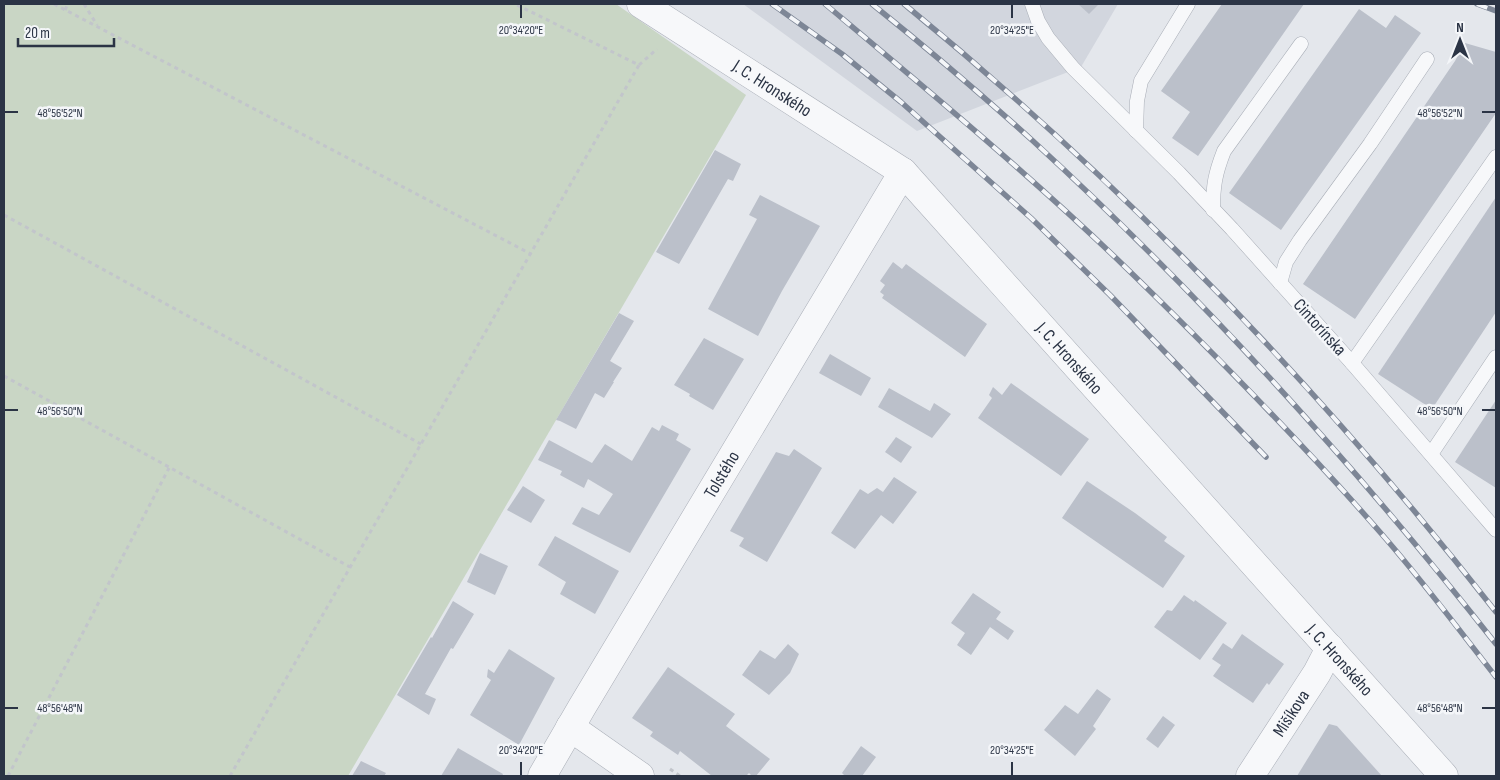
<svg xmlns="http://www.w3.org/2000/svg" width="1500" height="780" viewBox="0 0 1500 780" font-family="'Sofia Sans Condensed',sans-serif">
<style>
.built{fill:#d2d6de}
.green{fill:#c9d6c5}
.building{fill:#bbc0ca}
.lines{fill:none;stroke-linecap:round;stroke-linejoin:round}
.service-casing{stroke:#a9aeb7;stroke-width:15}
.minor-casing{stroke:#a9aeb7;stroke-width:29}
.path{stroke:#c2c5cb;stroke-width:3;stroke-dasharray:4 4;stroke-linecap:butt}
.service{stroke:#f7f8fa;stroke-width:14}
.minor{stroke:#f7f8fa;stroke-width:28}
.rail-casing{stroke:#7d8696;stroke-width:5.5}
.rail{stroke:#f4f6f9;stroke-width:4;stroke-dasharray:11;stroke-linecap:butt}
.ticks{fill:none;stroke:#2b3445;stroke-width:2}
.labels{text-anchor:middle;stroke-width:5;stroke-linejoin:round;paint-order:stroke}
.street-label{font-size:18px;fill:#2b3445;stroke:#f4f6f9}
.ticks-label{font-size:12px;text-anchor:middle;fill:#2b3445;stroke:#f4f6f9;stroke-width:5;stroke-linejoin:round;paint-order:stroke}
</style>
<rect width="100%" height="100%" fill="#e4e7ec"/>
<!-- built -->
<polygon class="built" points="743,4 1118,4 1081,67 917,131"/>
<!-- green -->
<polygon class="green" points="4,4 616,4 746,95 348,776 4,776"/>
<!-- building -->
<g class="building">
<polygon points="1078,4 1099,4 1089,14"/>
<polygon points="1222,4 1304,4 1198,156 1172,138 1190,112 1161,91"/>
<polygon points="1359,9 1386,28 1395,15 1421,33 1281,230 1229,193"/>
<polygon points="1465,43 1496,52 1496,113 1355,319 1303,284 1455,61"/>
<polygon points="715,150 741,164 733,181 728,179 679,264 656,252"/>
<polygon points="760,195 820,226 782,291 758,336 708,309 757,219 749,215"/>
<polygon points="1496,197 1496,312 1432,409 1378,374"/>
<polygon points="893,262 902,269 906,264 987,324 965,357 882,298 884,295 880,292 885,285 880,281"/>
<polygon points="619,313 634,321 610,361 622,368 613,382 614,382 604,398 595,393 576,429 560,421 556,420"/>
<polygon points="704,338 744,359 713,410 689,396 690,394 674,385"/>
<polygon points="830,354 871,378 861,396 819,373"/>
<polygon points="1011,383 1089,439 1061,476 978,418 992,398 989,395 993,387 1002,395"/>
<polygon points="889,388 930,411 934,403 951,414 932,438 878,407"/>
<polygon points="1496,400 1496,488 1455,462"/>
<polygon points="662,425 679,434 676,440 691,449 630,553 572,524 582,507 599,515 613,494 588,479 584,488 560,475 562,471 538,460 549,440 592,463 605,444 632,461 652,427 659,431"/>
<polygon points="896,437 912,447 901,463 885,452"/>
<polygon points="794,449 822,468 767,562 739,546 744,538 730,531 776,452 789,456"/>
<polygon points="894,477 917,492 893,524 881,515 855,549 831,533 860,489 868,494 877,488 883,492"/>
<polygon points="1087,481 1135,513 1167,537 1164,541 1185,556 1163,588 1062,518"/>
<polygon points="523,486 545,500 531,523 507,510"/>
<polygon points="555,536 619,571 595,614 560,594 566,582 538,565"/>
<polygon points="480,553 508,566 495,595 467,582"/>
<polygon points="973,593 1001,612 996,619 1014,631 1008,640 990,627 971,655 957,645 965,633 951,623"/>
<polygon points="1184,595 1194,602 1195,600 1227,623 1200,660 1154,627 1167,610 1172,611"/>
<polygon points="453,601 474,614 453,649 451,648 425,694 436,699 429,715 397,695 431,637 432,638"/>
<polygon points="1242,634 1284,664 1269,685 1267,683 1253,703 1213,676 1221,665 1212,659 1223,643 1232,649"/>
<polygon points="788,644 799,654 790,673 769,695 742,675 760,650 775,659"/>
<polygon points="509,649 555,678 519,745 470,715 491,680 487,677 488,669 494,673"/>
<polygon points="668,667 735,714 726,726 770,759 756,776 752,776 749,773 746,776 712,776 680,751 678,755 650,736 653,732 632,718"/>
<polygon points="1097,689 1111,699 1093,726 1096,729 1075,756 1044,730 1065,705 1078,714"/>
<polygon points="1163,716 1175,725 1158,748 1146,739"/>
<polygon points="1329,724 1337,726 1382,776 1297,776"/>
<polygon points="861,746 876,757 862,776 845,776 842,773"/>
<polygon points="458,748 503,774 502,776 441,776"/>
<polygon points="361,761 386,773 384,776 352,776"/>
</g>
<g class="lines">
<!-- service casing -->
<g class="service-casing">
<g id="service">
<polyline points="1032,4 1038,21 1048,38 1073,68 1179,173 1232,229 1352,363 1496,530"/>
<polyline points="1136,131 1137,101 1141,81 1188,4"/>
<path d="M1213,210c0,-24 2,-36 11,-59l77,-107"/>
<polyline points="1280,283 1286,262 1300,240 1370,144 1427,59"/>
<polyline points="1352,363 1496,157"/>
<polyline points="1431,454 1496,357"/>
</g>
</g>
<!-- minor casing -->
<g class="minor-casing">
<g id="minor">
<path id="s1" d="M641,4l262,168 541,604"/>
<polyline points="570,727 640,776"/>
<path id="s2" d="M542,776l40,-69 321,-535"/>
<path id="s3" d="M1250,776l67,-103 13,-25"/>
</g>
</g>
<!-- path -->
<g class="path">
<polyline points="54,4 531,254"/>
<polyline points="84,4 97,25"/>
<polyline points="65,10 68,4"/>
<polyline points="639,65 657,49"/>
<polyline points="4,215 421,444"/>
<polyline points="4,376 350,567"/>
<polyline points="670,769 680,776"/>
<polyline points="8,776 169,468"/>
<polyline points="230,776 639,65 515,4"/>
</g>
<!-- service -->
<use href="#service" class="service"/>
<!-- minor -->
<use href="#minor" class="minor"/>
<!-- rail casing -->
<g class="rail-casing">
<g id="rail">
<polyline points="772,4 842,54 901,102 1031,218 1110,295 1266,457"/>
<path d="M825,4c99,83 199,166 292,255 93,90 184,182 269,280 38,44 74,92 110,138"/>
<path d="M872,4c55,44 109,90 161,137 169,155 322,324 463,503"/>
<path d="M904,4c218,178 418,386 592,608"/>
<polyline points="1477,4 1496,11"/>
</g>
</g>
<!-- rail -->
<use href="#rail" class="rail"/>
</g>
<!-- ticks -->
<path class="ticks" d="M521,5v13M1012,5v13M5,112h13M1482,112h13M5,410h13M1482,410h13M5,708h13M1482,708h13M521,762v13M1012,762v13"/>
<g class="labels">
<!-- street labels -->
<g class="street-label">
<text dy="6" stroke="none"><textPath href="#s1" startOffset="156">J. C. Hronského</textPath></text>
<text transform="translate(1320 327) rotate(48)" y="6">Cintorínska</text>
<text dy="6" stroke="none"><textPath href="#s1" startOffset="561">J. C. Hronského</textPath></text>
<text dy="6" stroke="none"><textPath href="#s2" startOffset="351">Tolstého</textPath></text>
<text dy="6" stroke="none"><textPath href="#s1" startOffset="966">J. C. Hronského</textPath></text>
<text dy="6" stroke="none"><textPath href="#s3" startOffset="75">Mišíkova</textPath></text>
</g>
</g>
<g class="ticks-label">
<text x="521" y="34">20°34'20"E</text>
<text x="1012" y="34">20°34'25"E</text>
<text x="60" y="117">48°56'52"N</text>
<text x="1440" y="117">48°56'52"N</text>
<text x="60" y="415">48°56'50"N</text>
<text x="1440" y="415">48°56'50"N</text>
<text x="60" y="712">48°56'48"N</text>
<text x="1440" y="712">48°56'48"N</text>
<text x="521" y="754">20°34'20"E</text>
<text x="1012" y="754">20°34'25"E</text>
</g>
<!-- border -->
<rect width="1500" height="780" fill="none" stroke="#2b3445" stroke-width="10"/>
<!-- north arrow -->
<g transform="translate(1460 40)" stroke="#f4f6f9" stroke-width="4" paint-order="stroke">
<path d="M0-4L9 19L0 12L-9 19Z" fill="#2b3445"/>
<text y="-8" font-size="14" font-weight="bold" text-anchor="middle" fill="#2b3445">N</text>
</g>
<!-- scale -->
<path d="M18 38v8h96v-8" fill="none" stroke="#2b3445" stroke-width="2.5"/>
<text x="25" y="38" font-size="15" fill="#2b3445" stroke="#f4f6f9" stroke-width="4" paint-order="stroke">20 m</text>
</svg>
